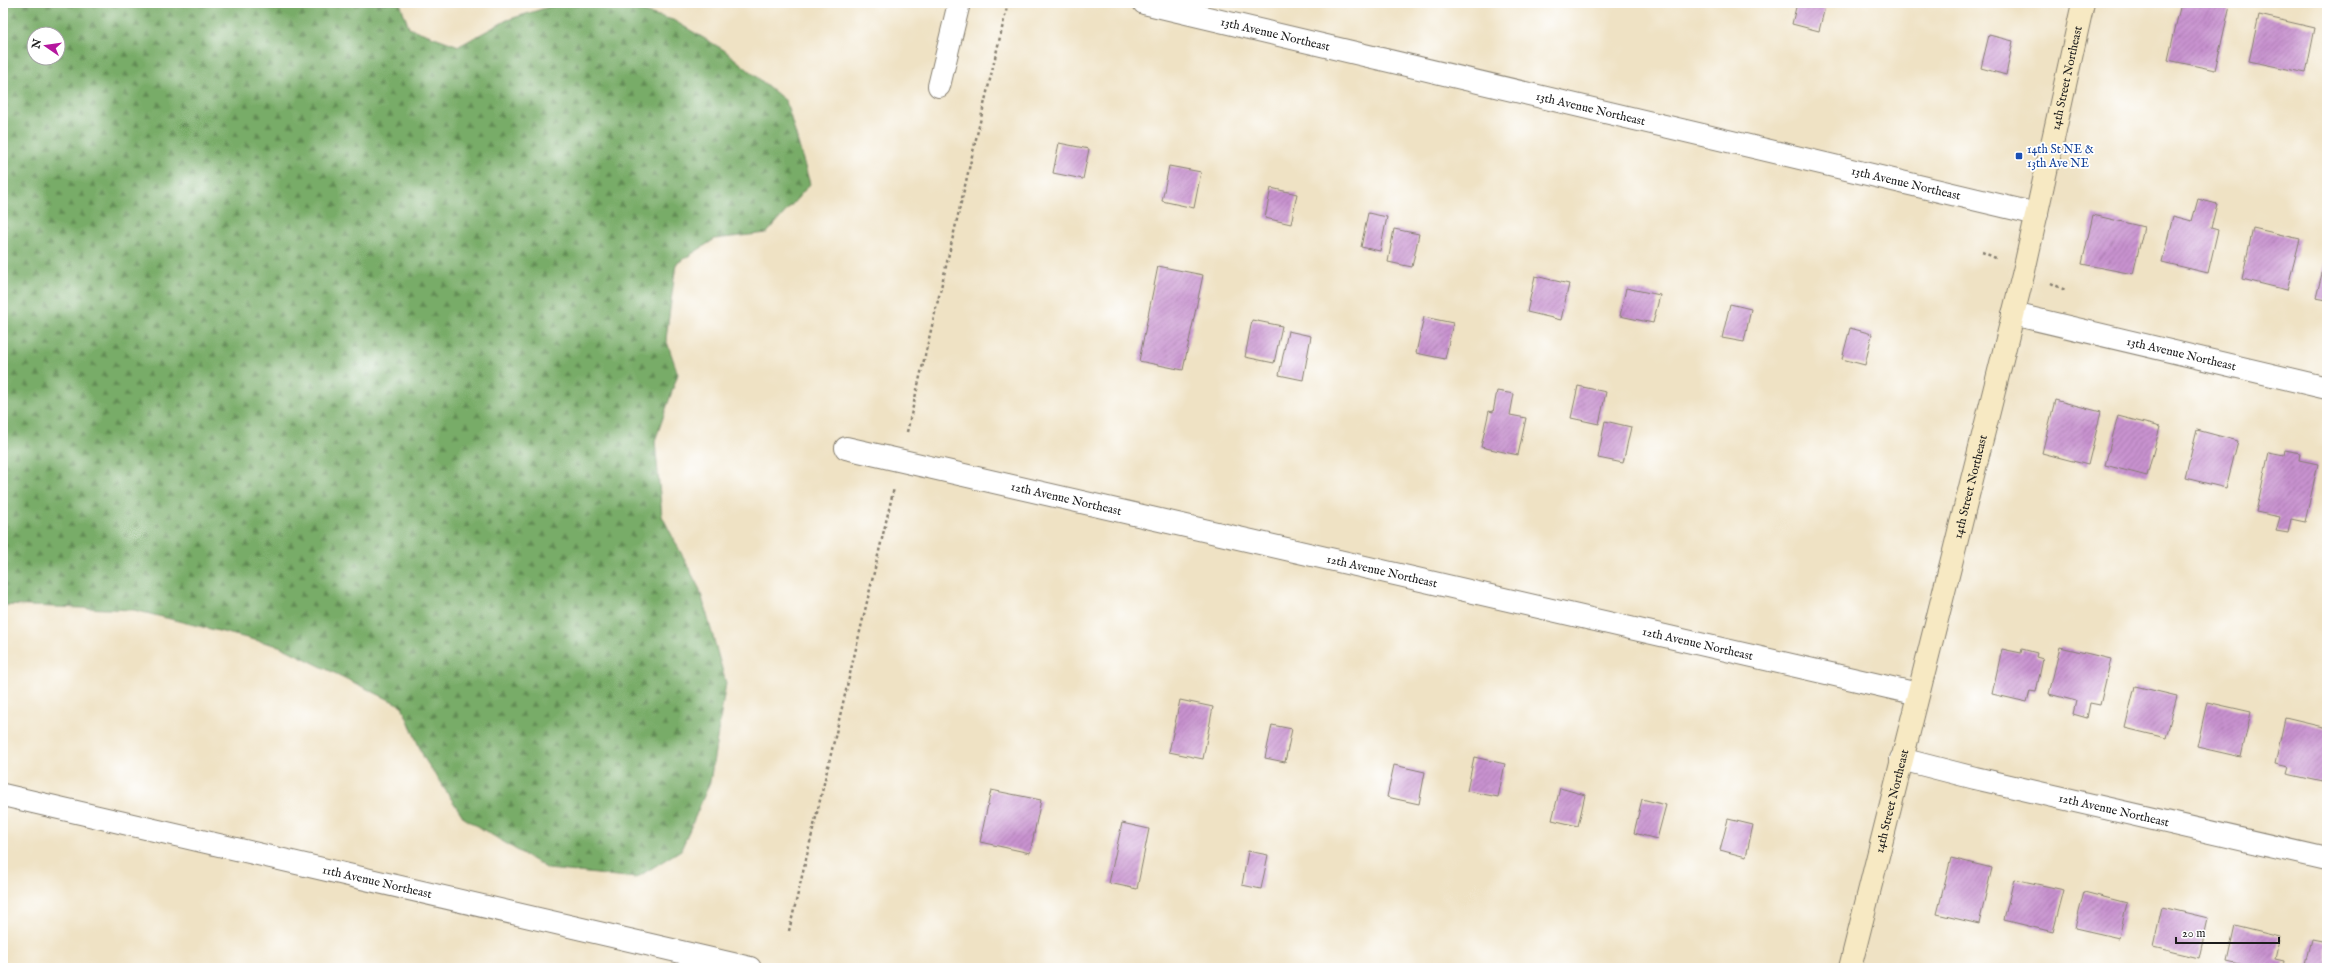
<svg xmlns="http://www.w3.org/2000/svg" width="2330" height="971" viewBox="0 0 2330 971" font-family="'IM FELL English',serif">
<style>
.forest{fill:url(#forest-firs);stroke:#4a6442;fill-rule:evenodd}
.building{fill:url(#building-hatch)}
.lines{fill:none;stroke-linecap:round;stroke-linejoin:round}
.minor-casing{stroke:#867f70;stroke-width:24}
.tertiary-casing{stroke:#867f70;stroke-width:24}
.secondary-casing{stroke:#867f70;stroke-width:24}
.path{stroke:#867f70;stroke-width:2.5;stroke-dasharray:3 3;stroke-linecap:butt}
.minor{stroke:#fff;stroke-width:22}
.tertiary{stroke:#fff;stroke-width:22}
.secondary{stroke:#f7e9c3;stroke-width:22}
.transit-dot{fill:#1a4fb4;stroke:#fff;stroke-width:1.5}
.labels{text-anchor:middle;stroke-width:3.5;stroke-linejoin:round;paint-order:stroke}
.street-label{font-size:12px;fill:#1c1c1c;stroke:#fff}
.transit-label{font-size:12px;fill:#164399;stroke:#fff;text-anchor:start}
</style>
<defs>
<pattern id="forest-firs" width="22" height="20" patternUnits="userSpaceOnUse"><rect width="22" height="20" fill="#78ac68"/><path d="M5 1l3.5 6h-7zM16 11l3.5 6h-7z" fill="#628b55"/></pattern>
<pattern id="building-hatch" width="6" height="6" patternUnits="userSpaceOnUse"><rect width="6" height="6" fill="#c892cf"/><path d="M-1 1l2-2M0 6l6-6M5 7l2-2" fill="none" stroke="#a276a7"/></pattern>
</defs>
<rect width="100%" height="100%" fill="#fff"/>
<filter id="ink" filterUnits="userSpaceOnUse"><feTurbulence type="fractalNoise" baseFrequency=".025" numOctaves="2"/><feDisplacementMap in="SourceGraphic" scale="8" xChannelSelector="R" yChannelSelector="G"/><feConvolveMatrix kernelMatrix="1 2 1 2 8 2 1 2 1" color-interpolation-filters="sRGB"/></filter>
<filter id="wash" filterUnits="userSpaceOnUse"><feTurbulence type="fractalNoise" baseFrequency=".012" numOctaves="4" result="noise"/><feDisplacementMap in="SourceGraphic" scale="16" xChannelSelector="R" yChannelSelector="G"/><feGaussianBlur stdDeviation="0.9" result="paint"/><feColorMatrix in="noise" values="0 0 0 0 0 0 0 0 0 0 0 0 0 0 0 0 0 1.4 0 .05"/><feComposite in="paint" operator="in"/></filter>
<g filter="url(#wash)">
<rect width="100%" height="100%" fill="#efe2c4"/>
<!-- forest -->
<path class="forest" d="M3,3h397l9,25 50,18 48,-26 54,-17h51l61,17 51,30 62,51 24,83 -43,49 -52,6 -39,25 -10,75 12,35 -23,67 7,75 38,74 26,93 -16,99 -29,68 -45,28 -88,-9 -84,-51 -40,-60 -22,-52 -123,-60 -145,-36 -131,-5zM34,34h24v24h-24z"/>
<g id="blocks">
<!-- building -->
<g class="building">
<polygon points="1797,3 1826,3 1819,31 1792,24"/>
<polygon points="2181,3 2221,3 2230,5 2215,70 2168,60"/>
<polygon points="2259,15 2315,28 2306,73 2249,61"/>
<polygon points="1989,35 2013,41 2006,75 1981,68"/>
<polygon points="1059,143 1089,149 1083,179 1053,173"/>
<polygon points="1169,166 1201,172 1194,208 1162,201"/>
<polygon points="1271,188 1297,194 1291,224 1265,218"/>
<polygon points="2198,199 2217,204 2211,228 2218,230 2208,273 2162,262 2173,216 2192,221"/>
<polygon points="1368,213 1387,217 1380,251 1361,247"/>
<polygon points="2093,215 2144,227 2133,274 2082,264"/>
<polygon points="2253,228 2300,239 2287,290 2242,279"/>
<polygon points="1394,229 1419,234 1412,267 1388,262"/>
<polygon points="2326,257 2327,257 2327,300 2316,298"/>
<polygon points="1158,266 1203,275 1183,370 1139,361"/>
<polygon points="1535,276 1569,284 1561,320 1527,312"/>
<polygon points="1626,288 1660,295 1653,323 1620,316"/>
<polygon points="1730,304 1751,309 1744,342 1722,338"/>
<polygon points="1424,317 1453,323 1445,359 1416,353"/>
<polygon points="1252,320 1282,326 1274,363 1245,357"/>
<polygon points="1850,328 1872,334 1865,365 1842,359"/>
<polygon points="1288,331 1311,336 1303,380 1279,375"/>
<polygon points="1578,386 1606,392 1599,424 1571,418"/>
<polygon points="1497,391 1514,394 1510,415 1526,418 1518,455 1481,447 1489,411 1493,412"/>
<polygon points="2055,400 2101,412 2088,465 2042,453"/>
<polygon points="2118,416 2160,427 2147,476 2105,465"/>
<polygon points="1605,421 1631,427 1623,463 1598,458"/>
<polygon points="2197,430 2238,441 2226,488 2185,478"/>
<polygon points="2285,450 2300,453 2299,460 2318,464 2305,522 2291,519 2288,533 2276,531 2280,517 2256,512 2269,452 2284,455"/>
<polygon points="2060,647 2111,659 2100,705 2090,703 2087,718 2073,714 2076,701 2049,694"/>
<polygon points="2002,649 2021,653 2022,649 2037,653 2036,657 2043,659 2036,692 2030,691 2027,702 1992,694"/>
<polygon points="2135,686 2177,696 2166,738 2125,728"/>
<polygon points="1180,700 1213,707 1203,759 1169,752"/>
<polygon points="2207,702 2251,712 2241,757 2197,747"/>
<polygon points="2285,718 2327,728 2327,767 2323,782 2287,774 2289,767 2275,764"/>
<polygon points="1272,725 1292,729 1285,762 1265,758"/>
<polygon points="1474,757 1505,764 1498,797 1467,791"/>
<polygon points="1394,765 1425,772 1419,804 1387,797"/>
<polygon points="1560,788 1585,795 1578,826 1552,820"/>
<polygon points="991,790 1041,800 1030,853 980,842"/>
<polygon points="1642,799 1666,805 1657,839 1634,833"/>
<polygon points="1728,819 1753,825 1746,857 1720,850"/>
<polygon points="1122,823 1149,829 1137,889 1109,883"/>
<polygon points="1248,851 1268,855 1261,889 1242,885"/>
<polygon points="1951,858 1992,868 1979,924 1937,914"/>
<polygon points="2014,879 2064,890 2053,932 2004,920"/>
<polygon points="2084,892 2127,903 2119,938 2075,928"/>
<polygon points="2162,907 2208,918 2199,958 2153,947"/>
<polygon points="2235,926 2280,937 2275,959 2284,961 2283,968 2253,968 2227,962"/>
<polygon points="2312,939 2327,942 2327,968 2305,968"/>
</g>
</g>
</g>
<g filter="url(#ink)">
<use href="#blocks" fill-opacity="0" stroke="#867f70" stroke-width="1"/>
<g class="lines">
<!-- minor casing -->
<g class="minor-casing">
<g id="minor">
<path id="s1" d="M1144,3l893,211"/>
<polyline points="939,86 959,3"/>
<path id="s2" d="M2013,314l314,74"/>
<path id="s3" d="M846,448l1072,246"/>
<path id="s4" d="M1901,759l74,19 352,81"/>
</g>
</g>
<!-- tertiary casing -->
<g class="tertiary-casing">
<g id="tertiary">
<path id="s5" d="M3,795l747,173"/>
</g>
</g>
<!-- secondary casing -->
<g class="secondary-casing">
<g id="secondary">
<path id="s6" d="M1850,968l174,-697 59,-268"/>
</g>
</g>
<!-- path -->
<g class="path">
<polyline points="1982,252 1998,259"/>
<polyline points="2051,283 2065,290"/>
<polyline points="907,432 1008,3"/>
<polyline points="789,931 894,488"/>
</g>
<!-- minor -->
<use href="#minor" class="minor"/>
<!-- tertiary -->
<use href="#tertiary" class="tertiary"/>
<!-- secondary -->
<use href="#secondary" class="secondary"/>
</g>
</g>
<!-- markers -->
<rect class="transit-dot" x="2015" y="152" width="8" height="8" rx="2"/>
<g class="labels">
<!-- street labels -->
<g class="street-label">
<text dy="4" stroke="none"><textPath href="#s1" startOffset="135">13th Avenue Northeast</textPath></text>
<text dy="4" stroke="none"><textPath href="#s6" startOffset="916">14th Street Northeast</textPath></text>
<text dy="4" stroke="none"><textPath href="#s1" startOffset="459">13th Avenue Northeast</textPath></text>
<text dy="4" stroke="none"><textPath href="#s1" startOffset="783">13th Avenue Northeast</textPath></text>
<text dy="4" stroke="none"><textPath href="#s2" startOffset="173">13th Avenue Northeast</textPath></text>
<text dy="4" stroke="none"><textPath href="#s6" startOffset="496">14th Street Northeast</textPath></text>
<text dy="4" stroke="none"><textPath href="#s3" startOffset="226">12th Avenue Northeast</textPath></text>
<text dy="4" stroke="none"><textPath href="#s3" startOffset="550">12th Avenue Northeast</textPath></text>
<text dy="4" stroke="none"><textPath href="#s3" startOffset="874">12th Avenue Northeast</textPath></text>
<text dy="4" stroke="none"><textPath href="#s6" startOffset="172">14th Street Northeast</textPath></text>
<text dy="4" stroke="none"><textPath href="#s4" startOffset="219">12th Avenue Northeast</textPath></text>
<text dy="4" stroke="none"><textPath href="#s5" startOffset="384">11th Avenue Northeast</textPath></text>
</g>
<!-- transit labels -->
<g class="transit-label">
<text x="2027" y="153">14th St NE &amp;<tspan x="2027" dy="14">13th Ave NE</tspan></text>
</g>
</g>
<!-- margin -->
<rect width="2330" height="971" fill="none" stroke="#fff" stroke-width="16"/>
<!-- north arrow -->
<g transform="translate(46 46) rotate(283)"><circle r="19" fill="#ffffff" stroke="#a4a4a4"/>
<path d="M0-3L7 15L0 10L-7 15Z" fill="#b5179e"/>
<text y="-6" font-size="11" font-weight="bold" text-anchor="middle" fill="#1c1c1c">N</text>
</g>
<!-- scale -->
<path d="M2176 937v6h103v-6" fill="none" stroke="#1c1c1c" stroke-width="2"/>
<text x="2182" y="937" font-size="12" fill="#1c1c1c" stroke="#ffffff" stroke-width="3" paint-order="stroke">20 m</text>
</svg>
